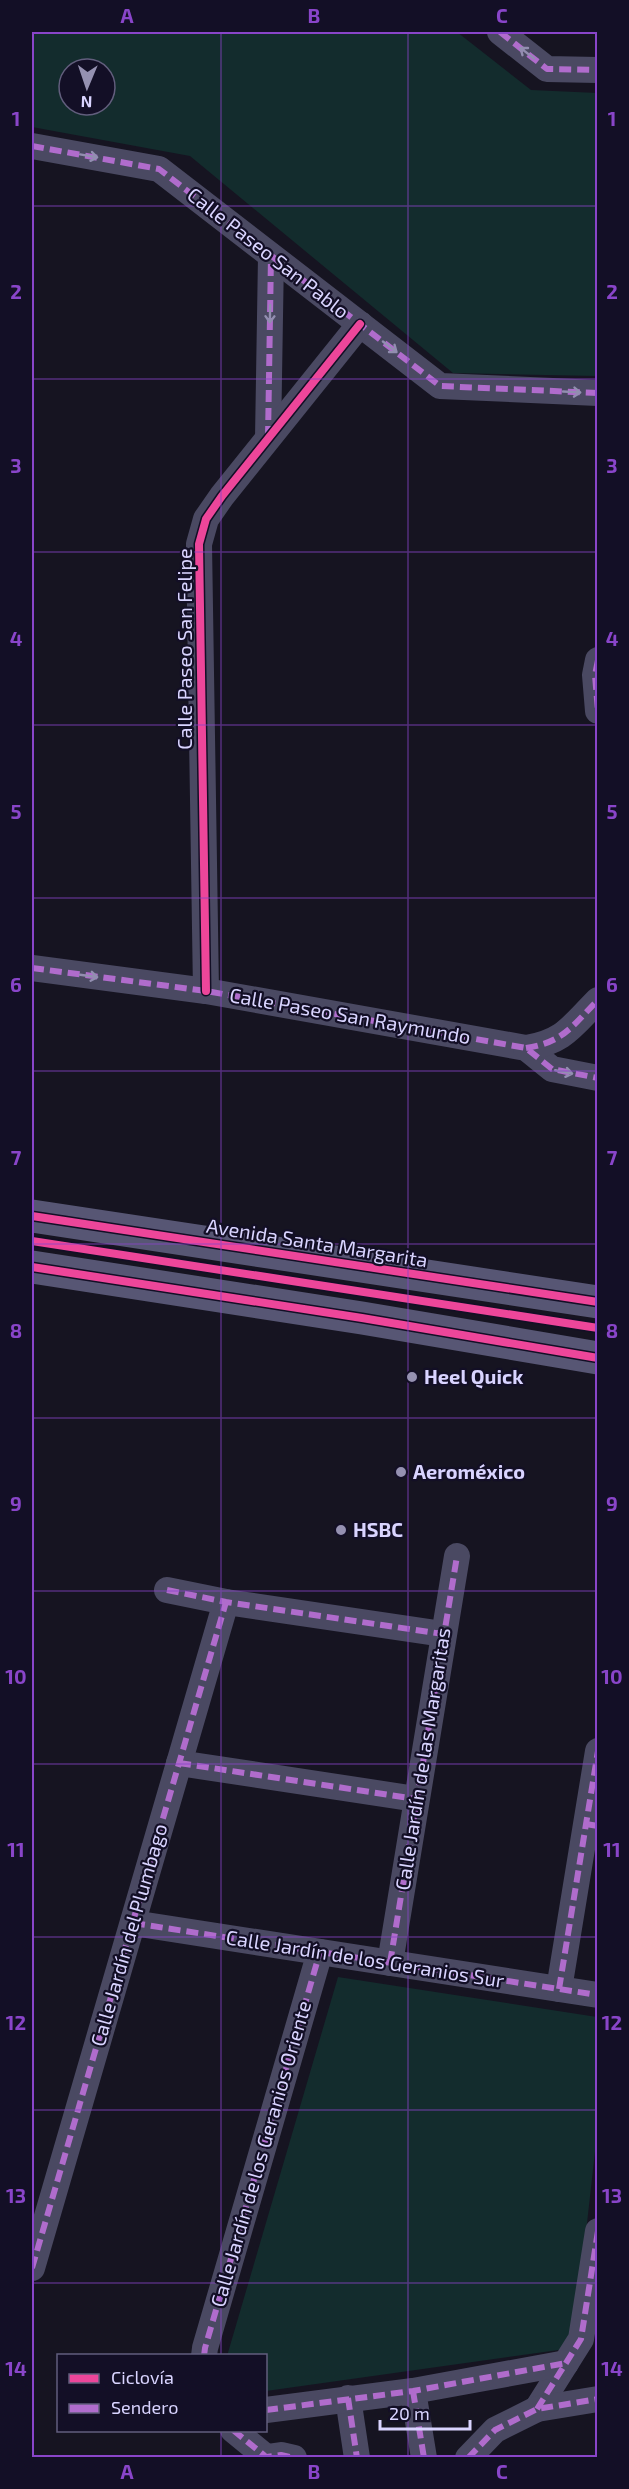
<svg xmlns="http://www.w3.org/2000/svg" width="629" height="2489" viewBox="0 0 629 2489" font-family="'Exo 2',sans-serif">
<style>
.green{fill:#132c2d;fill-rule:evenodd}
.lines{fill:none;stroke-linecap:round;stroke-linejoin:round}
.street{stroke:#4a4962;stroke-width:26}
.secondary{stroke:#575674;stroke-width:33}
.quiet{stroke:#b06ccc;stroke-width:6;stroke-dasharray:12 6;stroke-linecap:butt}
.cycleway-casing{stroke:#130f26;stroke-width:11}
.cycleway{stroke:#ed469a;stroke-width:8}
.oneway{stroke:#928eb0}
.grid{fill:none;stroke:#8945c9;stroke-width:1.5;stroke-opacity:0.55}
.poi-dot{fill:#9591b1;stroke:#130f26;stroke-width:2}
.labels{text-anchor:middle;stroke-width:4.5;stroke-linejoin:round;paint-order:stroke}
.street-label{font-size:20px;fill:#d9d4ff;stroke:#130f26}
.poi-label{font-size:20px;font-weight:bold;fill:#d9d4ff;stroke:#130f26;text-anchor:start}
.neatline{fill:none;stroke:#8945c9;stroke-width:2}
.grid-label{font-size:20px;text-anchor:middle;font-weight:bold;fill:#8945c9}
</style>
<rect width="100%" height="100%" fill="#161421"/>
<!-- green -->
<g class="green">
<path d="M32,32h425l74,58 66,3v283l-144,-3 -263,-217 -158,-29zM69,69h36v36h-36z"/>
<polygon points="338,1977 597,2017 597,2134 573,2348 266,2391 266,2356 227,2356"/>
</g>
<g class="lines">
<!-- street -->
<g class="street">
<polyline points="500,32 547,69 598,70"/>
<polyline points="32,146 159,169 440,386 598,393"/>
<polyline points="268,438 271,256"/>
<polyline points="598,660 595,675 598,711"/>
<polyline points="32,968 206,991 526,1048 552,1069 598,1078"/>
<polyline points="206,991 199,544 206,519 222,496 360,324"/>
<path d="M526,1048c38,-6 46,-22 72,-48"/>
<polyline points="167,1590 226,1602 443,1634"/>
<polyline points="179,1763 416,1799"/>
<polyline points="133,1923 598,1995"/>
<polyline points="390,1963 457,1556"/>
<polyline points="559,1989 598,1751"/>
<polyline points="32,2268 226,1602"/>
<polyline points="204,2356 205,2348 320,1952"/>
<polyline points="413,2391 424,2458"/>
<polyline points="348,2398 357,2458"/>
<polyline points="537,2409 581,2339 598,2231"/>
<polyline points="266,2410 413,2391 566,2363"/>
<polyline points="233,2430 265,2456"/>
<polyline points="260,2458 281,2455 294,2458"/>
<polyline points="468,2458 495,2430 537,2409 598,2399"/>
</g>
<!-- secondary -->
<g class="secondary">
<polyline points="32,1216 598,1302"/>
<polyline points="32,1267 362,1318 598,1358"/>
</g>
<!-- quiet -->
<g class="quiet">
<polyline points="500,32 547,69 598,70"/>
<polyline points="32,146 159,169 440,386 598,393"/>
<polyline points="268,438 271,256"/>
<polyline points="598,660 595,675 598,711"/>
<polyline points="32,968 206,991 526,1048 552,1069 598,1078"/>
<path d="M526,1048c38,-6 46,-22 72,-48"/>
<polyline points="167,1590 226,1602 443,1634"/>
<polyline points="179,1763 416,1799"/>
<polyline points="586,1824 598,1826"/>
<polyline points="133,1923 598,1995"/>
<polyline points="390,1963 457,1556"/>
<polyline points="559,1989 598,1751"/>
<polyline points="32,2268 226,1602"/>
<polyline points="204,2356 205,2348 320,1952"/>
<polyline points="413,2391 424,2458"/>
<polyline points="348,2398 357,2458"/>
<polyline points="537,2409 581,2339 598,2231"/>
<polyline points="266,2410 413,2391 566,2363"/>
<polyline points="233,2430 265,2456"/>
<polyline points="260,2458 281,2455 294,2458"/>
<polyline points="468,2458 495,2430 537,2409 598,2399"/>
</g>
<!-- cycleway casing -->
<g class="cycleway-casing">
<g id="cycleway">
<polyline points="206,991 199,544 206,519 222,496 360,324"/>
<polyline points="32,1216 598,1302"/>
<polyline points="32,1241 598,1328"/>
<polyline points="32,1267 362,1318 598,1358"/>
</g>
</g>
<!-- cycleway -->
<use href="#cycleway" class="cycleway"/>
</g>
<!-- one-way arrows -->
<defs><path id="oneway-shaft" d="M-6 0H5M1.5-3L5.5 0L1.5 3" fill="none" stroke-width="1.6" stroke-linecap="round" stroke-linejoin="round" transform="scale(1.5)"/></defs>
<g class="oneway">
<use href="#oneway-shaft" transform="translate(527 53) rotate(-142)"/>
<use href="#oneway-shaft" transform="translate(89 156) rotate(10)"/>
<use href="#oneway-shaft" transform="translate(270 314) rotate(91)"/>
<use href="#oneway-shaft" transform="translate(390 347) rotate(38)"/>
<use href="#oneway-shaft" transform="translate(572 392) rotate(3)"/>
<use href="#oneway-shaft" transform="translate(89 976) rotate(8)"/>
<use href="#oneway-shaft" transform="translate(564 1072) rotate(11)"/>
</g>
<!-- grid -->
<path class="grid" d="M221,32v2324M408,32v2426M32,206h566M32,379h566M32,552h566M32,725h566M32,898h566M32,1071h566M32,1244h566M32,1418h566M32,1591h566M32,1764h566M32,1937h566M32,2110h566M32,2283h566M221,2430v28"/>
<!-- markers -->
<g class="poi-dot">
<circle cx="412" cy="1377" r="6"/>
<circle cx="401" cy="1472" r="6"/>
<circle cx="341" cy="1530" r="6"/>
</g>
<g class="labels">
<!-- street labels -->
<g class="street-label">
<text transform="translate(268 253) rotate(38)" y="7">Calle Paseo San Pablo</text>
<text transform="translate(185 649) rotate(-90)" y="7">Calle Paseo San Felipe</text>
<text transform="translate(350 1016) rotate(10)" y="7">Calle Paseo San Raymundo</text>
<text transform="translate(317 1243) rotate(9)" y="7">Avenida Santa Margarita</text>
<text transform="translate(423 1759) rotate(-81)" y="7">Calle Jardín de las Margaritas</text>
<text transform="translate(129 1935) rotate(-74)" y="7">Calle Jardín del Plumbago</text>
<text transform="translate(365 1959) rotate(9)" y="7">Calle Jardín de los Geranios Sur</text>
<text transform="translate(261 2154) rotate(-74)" y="7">Calle Jardín de los Geranios Oriente</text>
</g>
<!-- poi labels -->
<g class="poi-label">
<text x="424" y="1384">Heel Quick</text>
<text x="413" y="1479">Aeroméxico</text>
<text x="353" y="1537">HSBC</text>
</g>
</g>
<!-- border -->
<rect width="629" height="2489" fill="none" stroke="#130f26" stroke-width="66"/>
<!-- legend -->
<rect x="57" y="2354" width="210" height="78" fill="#130f26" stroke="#625e7d" stroke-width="1.5"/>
<rect x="69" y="2374" width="30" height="9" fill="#ed469a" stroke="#625e7d" stroke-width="1.5"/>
<text x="111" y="2384" font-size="18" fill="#d9d4ff">Ciclovía</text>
<rect x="69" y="2404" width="30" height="9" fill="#b06ccc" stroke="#625e7d" stroke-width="1.5"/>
<text x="111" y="2414" font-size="18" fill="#d9d4ff">Sendero</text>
<!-- north arrow -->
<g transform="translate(87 87) rotate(182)"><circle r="28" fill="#130f26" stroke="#625e7d" stroke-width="1.5"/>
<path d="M0-4.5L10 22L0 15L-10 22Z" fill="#9591b1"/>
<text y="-9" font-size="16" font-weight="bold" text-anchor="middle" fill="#d9d4ff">N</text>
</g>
<!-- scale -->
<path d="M380 2420v9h90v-9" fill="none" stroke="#d9d4ff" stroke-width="3"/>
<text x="389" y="2420" font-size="18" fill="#d9d4ff" stroke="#130f26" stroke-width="4.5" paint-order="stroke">20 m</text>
<rect x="33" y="33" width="563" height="2423" class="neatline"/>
<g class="grid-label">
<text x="127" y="23">A</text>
<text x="314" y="23">B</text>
<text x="502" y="23">C</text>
<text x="16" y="126">1</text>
<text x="612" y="126">1</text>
<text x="16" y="299">2</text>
<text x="612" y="299">2</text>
<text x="16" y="473">3</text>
<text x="612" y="473">3</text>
<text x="16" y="646">4</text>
<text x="612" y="646">4</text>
<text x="16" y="819">5</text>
<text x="612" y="819">5</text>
<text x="16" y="992">6</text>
<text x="612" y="992">6</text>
<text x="16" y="1165">7</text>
<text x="612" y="1165">7</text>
<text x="16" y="1338">8</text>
<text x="612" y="1338">8</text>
<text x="16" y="1511">9</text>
<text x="612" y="1511">9</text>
<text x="16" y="1684">10</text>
<text x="612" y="1684">10</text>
<text x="16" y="1857">11</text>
<text x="612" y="1857">11</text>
<text x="16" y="2030">12</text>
<text x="612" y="2030">12</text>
<text x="16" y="2203">13</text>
<text x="612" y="2203">13</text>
<text x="16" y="2376">14</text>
<text x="612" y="2376">14</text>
<text x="127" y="2479">A</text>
<text x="314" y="2479">B</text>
<text x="502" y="2479">C</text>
</g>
</svg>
